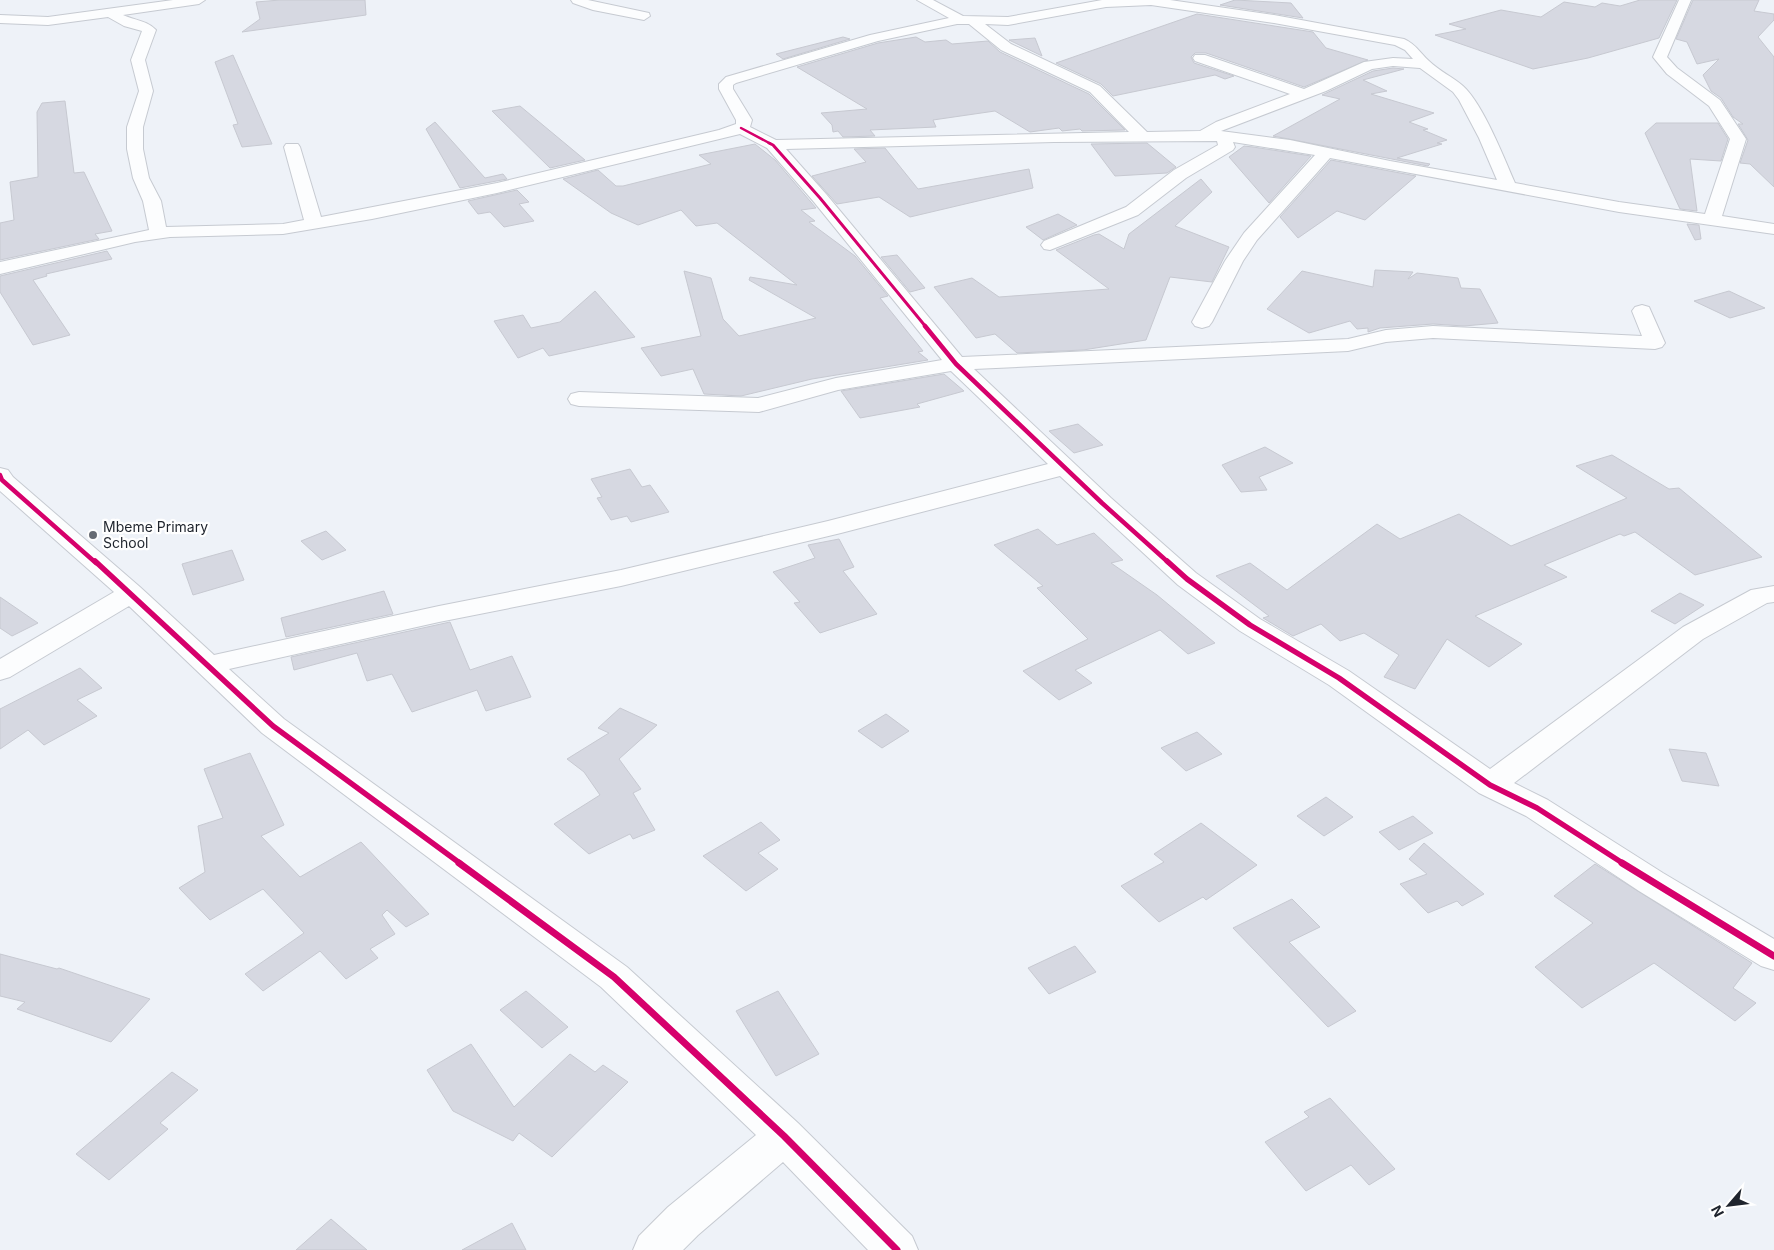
<svg xmlns="http://www.w3.org/2000/svg" width="1774" height="1250" viewBox="0 0 1774 1250" font-family="Inter,sans-serif">
<style>
.building{fill:#d6d8e1;stroke:#c7c9d1}
.lines{fill:none;stroke-linecap:round;stroke-linejoin:round}
.street-casing{stroke:#c6cad1;stroke-width:2}
.street{fill:#fcfdfe;fill-rule:evenodd}
.cycleway-far4-casing{stroke:#fff;stroke-width:4.5}
.cycleway-far3-casing{stroke:#fff;stroke-width:5}
.cycleway-far2-casing{stroke:#fff;stroke-width:7}
.cycleway-far1-casing{stroke:#fff;stroke-width:9}
.cycleway-casing{stroke:#fff;stroke-width:10}
.cycleway-far4{stroke:#d6006c;stroke-width:2.5}
.cycleway-far3{stroke:#d6006c;stroke-width:3}
.cycleway-far2{stroke:#d6006c;stroke-width:4.5}
.cycleway-far1{stroke:#d6006c;stroke-width:5.5}
.cycleway{stroke:#d6006c;stroke-width:7}
.poi-dot{fill:#676c74;stroke:#fff;stroke-width:2}
.labels{text-anchor:middle;stroke-width:4.5;stroke-linejoin:round;paint-order:stroke}
.poi-label{font-size:14px;fill:#1f242d;stroke:#fff;text-anchor:start}
</style>
<rect width="100%" height="100%" fill="#eef2f8"/>
<!-- building -->
<g class="building">
<polygon points="280,0 365,0 366,15 242,32 260,19 256,2"/>
<polygon points="1235,0 1291,3 1303,18 1220,5"/>
<polygon points="1640,0 1677,0 1659,38 1588,58 1533,69 1435,35 1466,29 1449,24 1501,10 1541,17 1564,2 1595,7 1602,3 1620,6"/>
<polygon points="1693,0 1759,0 1754,11 1774,14 1774,20 1758,37 1774,57 1774,187 1750,164 1740,163 1748,140 1738,124 1743,124 1733,117 1721,98 1711,91 1703,75 1719,59 1697,64 1687,42 1676,39"/>
<polygon points="1197,14 1313,32 1326,48 1368,60 1304,87 1206,53 1195,53 1191,57 1194,63 1234,76 1225,79 1215,75 1113,96 1101,84 1056,63"/>
<polygon points="843,37 850,39 783,59 776,54"/>
<polygon points="916,37 925,42 946,40 952,44 988,41 1000,52 1089,94 1125,130 1082,131 1080,129 1062,131 1059,128 1030,132 995,111 933,120 936,127 870,130 875,136 843,137 838,131 833,132 832,125 821,113 867,109 797,67 878,43"/>
<polygon points="1035,38 1042,56 1009,40"/>
<polygon points="233,55 272,144 242,147 233,125 238,124 215,62"/>
<polygon points="1393,68 1404,69 1363,80 1387,91 1371,94 1434,113 1409,122 1428,129 1423,130 1447,140 1437,143 1442,144 1397,158 1430,164 1428,166 1273,136 1340,99 1322,95 1373,71"/>
<polygon points="65,101 74,173 84,172 112,231 95,234 99,239 0,260 0,223 14,220 10,182 38,177 37,112 42,103"/>
<polygon points="520,106 585,160 550,168 492,111"/>
<polygon points="435,122 485,178 503,174 507,179 460,188 426,129"/>
<polygon points="1656,123 1718,123 1728,139 1721,161 1690,159 1697,211 1680,209 1645,133"/>
<polygon points="1147,143 1176,167 1167,173 1115,176 1091,144"/>
<polygon points="755,144 775,160 816,208 801,210 815,221 809,222 855,256 888,296 880,298 923,351 918,352 928,360 812,379 741,396 704,394 693,369 661,376 641,348 701,336 684,271 711,278 723,319 739,336 816,318 749,280 750,277 797,285 717,223 696,226 681,210 638,225 611,213 563,179 598,170 616,186 623,186 711,164 699,155"/>
<polygon points="1244,146 1253,147 1311,156 1269,203 1229,157"/>
<polygon points="885,148 918,189 1029,169 1033,188 910,217 879,197 837,204 812,176 866,162 854,149"/>
<polygon points="1331,160 1416,176 1365,220 1337,211 1298,238 1280,217"/>
<polygon points="1201,179 1212,192 1175,226 1229,247 1212,282 1170,277 1146,340 1083,350 1017,353 995,334 976,338 934,287 972,278 999,297 1109,289 1056,250 1094,235 1099,234 1124,249 1129,234"/>
<polygon points="517,190 529,202 519,204 534,221 504,227 490,212 478,214 468,201"/>
<polygon points="1058,214 1077,225 1043,240 1026,227"/>
<polygon points="1687,224 1699,225 1701,239 1695,240"/>
<polygon points="107,251 112,259 46,274 47,276 33,280 70,335 33,345 0,292 0,276"/>
<polygon points="897,255 925,288 910,292 881,257"/>
<polygon points="1375,270 1413,272 1408,279 1417,273 1458,278 1461,288 1480,289 1498,323 1464,326 1433,324 1380,328 1368,332 1368,328 1357,329 1350,321 1309,333 1267,309 1302,271 1373,287"/>
<polygon points="595,291 635,337 549,356 543,348 518,358 494,321 523,315 531,328 560,322"/>
<polygon points="1729,291 1765,308 1730,318 1694,301"/>
<polygon points="944,374 964,391 917,404 920,407 860,418 841,391"/>
<polygon points="1078,424 1103,445 1074,453 1049,431"/>
<polygon points="1265,447 1293,463 1259,477 1267,490 1241,492 1222,465"/>
<polygon points="1612,455 1669,489 1679,488 1762,557 1695,575 1635,532 1624,536 1620,534 1544,565 1567,577 1475,616 1522,644 1489,667 1447,639 1415,689 1384,677 1399,655 1364,633 1340,641 1321,624 1293,636 1263,618 1269,616 1216,576 1250,563 1287,590 1377,524 1400,539 1459,514 1511,546 1627,498 1576,466"/>
<polygon points="630,469 642,487 650,485 669,512 631,522 627,516 611,520 597,498 602,497 591,479"/>
<polygon points="1038,529 1057,545 1094,533 1123,560 1111,563 1157,595 1215,643 1188,654 1160,630 1075,670 1092,683 1059,700 1023,671 1088,639 1037,588 1043,586 994,545"/>
<polygon points="326,531 346,550 322,560 301,541"/>
<polygon points="839,539 854,567 843,571 877,614 820,633 794,603 800,602 773,572 815,558 808,545"/>
<polygon points="232,550 244,580 193,595 182,564"/>
<polygon points="384,591 393,614 286,637 281,618"/>
<polygon points="1680,593 1704,605 1675,624 1651,611"/>
<polygon points="0,597 38,623 12,636 0,628"/>
<polygon points="450,622 470,670 512,656 531,697 486,711 477,690 412,712 392,674 367,681 357,653 294,670 291,657"/>
<polygon points="80,668 102,688 77,700 97,716 44,745 28,730 0,749 0,709"/>
<polygon points="620,708 657,725 619,759 641,789 633,793 655,830 633,839 630,834 589,854 554,824 600,795 584,772 567,759 609,733 598,728"/>
<polygon points="886,714 909,731 882,748 858,731"/>
<polygon points="1197,732 1222,754 1186,771 1161,748"/>
<polygon points="1669,749 1706,753 1719,786 1682,781"/>
<polygon points="250,753 284,825 261,836 300,877 361,842 429,914 406,927 387,910 382,915 395,934 370,949 378,958 346,979 320,951 263,991 245,974 304,933 263,889 210,920 179,888 205,872 198,826 223,818 204,769"/>
<polygon points="1326,797 1353,817 1324,836 1297,816"/>
<polygon points="1413,816 1433,833 1399,850 1379,832"/>
<polygon points="761,822 780,840 758,853 778,869 746,891 703,856"/>
<polygon points="1201,823 1257,865 1206,900 1203,897 1159,922 1121,886 1164,862 1154,854"/>
<polygon points="1424,843 1466,879 1484,894 1462,906 1457,901 1428,913 1400,884 1427,874 1409,859"/>
<polygon points="1595,864 1752,963 1733,988 1756,1003 1735,1021 1654,963 1582,1008 1535,967 1593,923 1554,896"/>
<polygon points="1292,899 1320,927 1289,942 1356,1011 1328,1027 1233,928"/>
<polygon points="1075,946 1096,972 1049,994 1028,968"/>
<polygon points="0,954 57,969 59,968 150,999 111,1042 17,1009 25,1002 0,996"/>
<polygon points="526,991 568,1027 542,1048 500,1010"/>
<polygon points="778,991 819,1054 776,1076 736,1011"/>
<polygon points="471,1044 514,1107 570,1054 595,1072 603,1065 628,1082 552,1157 519,1133 513,1141 453,1111 427,1070"/>
<polygon points="172,1072 198,1090 160,1123 168,1129 109,1180 76,1154"/>
<polygon points="1330,1098 1395,1169 1369,1185 1351,1165 1306,1191 1265,1142 1309,1117 1304,1112"/>
<polygon points="331,1219 367,1250 296,1250"/>
<polygon points="512,1223 526,1250 462,1250"/>
</g>
<g class="lines">
<!-- street casing -->
<g class="street-casing">
<g id="street">
<path d="M173,0h32l-6,4 -76,11c11,5 25,6 33,15l-11,30 8,31 -10,36v22l6,29 12,23 5,26 117,-3 21,-4 -20,-73 2,-3h12l2,3 21,70 176,-34 222,-53 17,-6v-4l-17,-31v-5l7,-7 144,-42 79,-17 -32,-18h16l30,16 45,1 94,-17h68l104,15 130,24c13,6 15,13 25,22 10,10 24,16 34,25 20,18 41,72 52,97l104,19 86,12 25,-75 -21,-33 -42,-32 -14,-17 26,-57h12l-24,57 10,11 43,32 26,39 -24,77 52,8v10l-155,-22 -289,-54 -73,82 -14,21 -31,61 -3,4 -7,2 -7,-2 -3,-4 33,-61 19,-28 71,-78 -82,-13 2,5 -2,3 -47,28 -48,37 -88,35 -6,-1 -3,-4 3,-4 82,-34 48,-37 44,-25 -1,-4 -163,1 -268,7 40,45 136,163 386,-18 38,-9 47,-4 209,10 -10,-25 3,-4 7,-2 7,2 16,36 -3,4 -7,2 -222,-11 -47,4 -38,9 -374,18 137,129 85,75 64,46 89,52 141,98 193,-142 68,-37 23,-4v16l-7,1 -64,36 -189,144 34,17 115,73 111,66v31l-13,-4 -122,-75 -113,-75 -47,-23 -150,-108 -89,-54 -62,-46 -118,-109 -219,57 -220,53 -182,36 -210,47 55,50 343,248 171,156 114,113 6,14h-50l-85,-88 -85,73 -15,15h-50l6,-14 29,-29 88,-72 -155,-148 -339,-254 -133,-127 -119,71 -10,3v-21l114,-67 -114,-101v-23l8,2 5,7 127,110 74,68 225,-49 182,-36 207,-49 220,-57 -97,-93 -113,19 -79,22 -180,-6 -8,-2 -3,-5 3,-5 8,-2 179,6 78,-20 106,-18 -128,-158 -47,-54 -27,-14 -243,59 -125,26 -89,15 -113,3 -35,5 -135,32v-12l149,-32 -6,-29 -10,-23 -6,-29v-22l12,-36 -8,-31 11,-29 -18,-5 -16,-9 -60,8 -48,-2v-8l48,2zM1151,5l123,18 121,22 10,5 8,9 -20,-1 -29,4 -60,27 -99,-34h-10l-2,3 2,3 95,33 -74,28 -16,9 -53,1 -47,-46 -89,-42 -26,-20 23,1 98,-18zM957,24h12l32,26 89,42 39,40 -353,8 -26,-13 2,-7 -19,-31v-4l3,-2 142,-42zM1393,66l27,2 33,24 6,8 20,38 18,42 -107,-19 -100,-21 -69,-9 105,-40 46,-22z"/>
<polygon points="571,0 588,0 649,13 650,16 644,20 593,10 573,3"/>
</g>
</g>
<!-- street -->
<use href="#street" class="street"/>
<!-- cycleway-far4 casing -->
<g class="cycleway-far4-casing">
<polyline id="cycleway-far4" points="741,128 771,144"/>
</g>
<!-- cycleway-far3 casing -->
<g class="cycleway-far3-casing">
<polyline id="cycleway-far3" points="769,143 773,145 820,198 926,327"/>
</g>
<!-- cycleway-far2 casing -->
<g class="cycleway-far2-casing">
<g id="cycleway-far2">
<polyline points="925,326 956,364 1102,503 1169,563"/>
<polyline points="0,475 2,480 96,563"/>
</g>
</g>
<!-- cycleway-far1 casing -->
<g class="cycleway-far1-casing">
<g id="cycleway-far1">
<polyline points="95,561 273,726 461,864"/>
<polyline points="1167,561 1187,579 1250,625 1339,678 1490,785 1537,808 1624,864"/>
</g>
</g>
<!-- cycleway casing -->
<g class="cycleway-casing">
<g id="cycleway">
<polyline points="459,863 614,977 784,1136 897,1250"/>
<polyline points="1622,863 1774,956"/>
</g>
</g>
<!-- cycleway-far4 -->
<use href="#cycleway-far4" class="cycleway-far4"/>
<!-- cycleway-far3 -->
<use href="#cycleway-far3" class="cycleway-far3"/>
<!-- cycleway-far2 -->
<use href="#cycleway-far2" class="cycleway-far2"/>
<!-- cycleway-far1 -->
<use href="#cycleway-far1" class="cycleway-far1"/>
<!-- cycleway -->
<use href="#cycleway" class="cycleway"/>
</g>
<!-- markers -->
<circle class="poi-dot" cx="93" cy="535" r="5"/>
<g class="labels">
<!-- poi labels -->
<g class="poi-label">
<text x="103" y="532">Mbeme Primary<tspan x="103" dy="16">School</tspan></text>
</g>
</g>
<!-- north arrow -->
<g transform="translate(1729 1205) rotate(242)" stroke="#ffffff" stroke-width="4" paint-order="stroke">
<path d="M0-4L9 19L0 12L-9 19Z" fill="#1f242d"/>
<text y="-8" font-size="14" font-weight="bold" text-anchor="middle" fill="#1f242d">N</text>
</g>
</svg>
